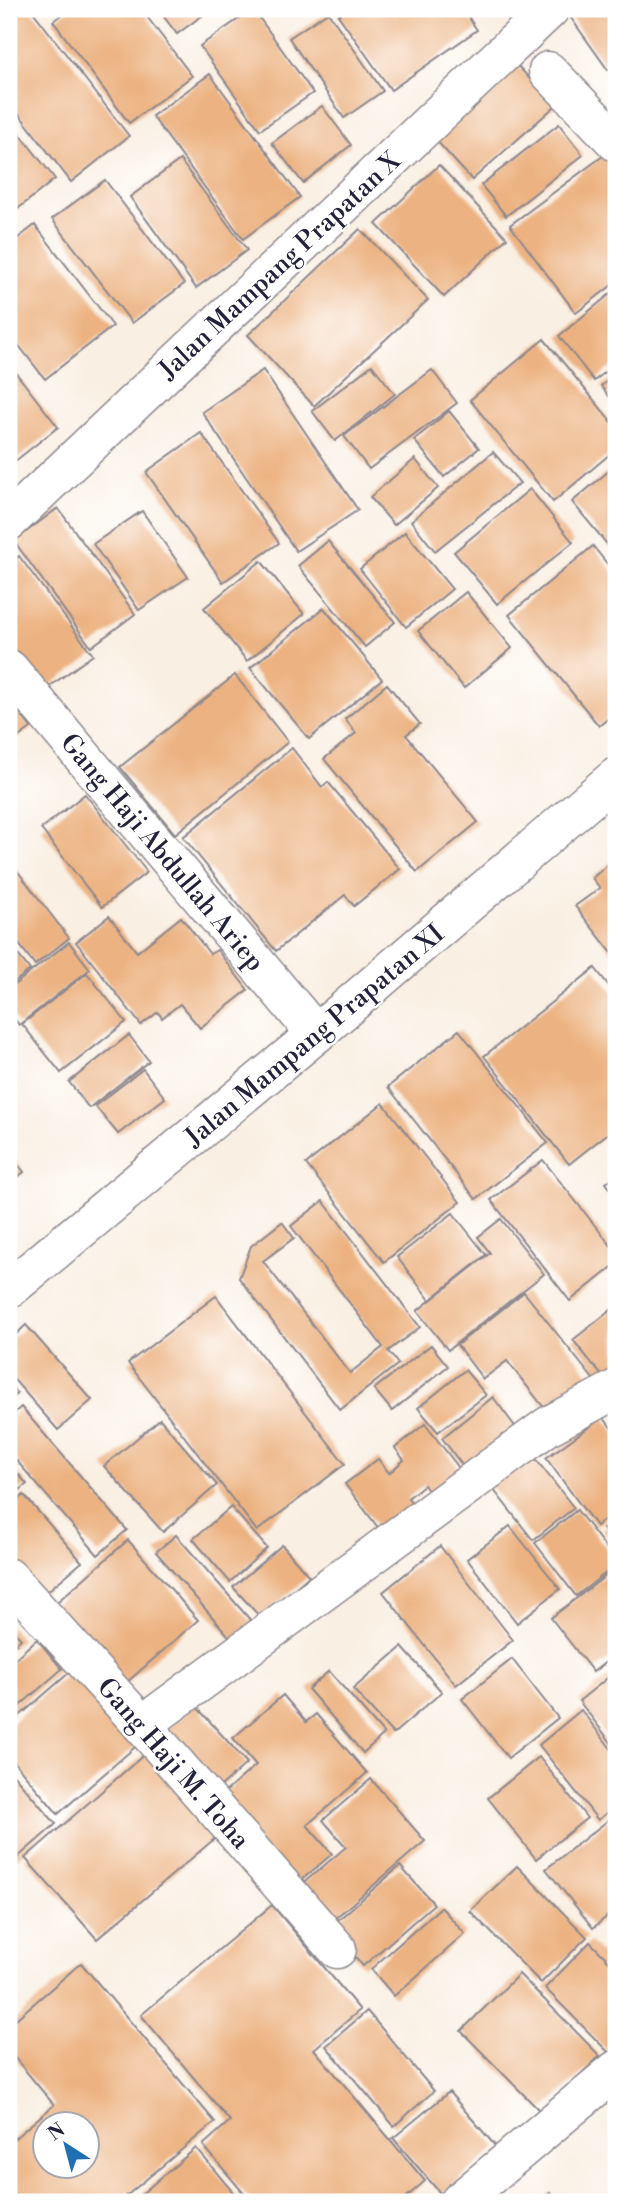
<svg xmlns="http://www.w3.org/2000/svg" width="625" height="2211" viewBox="0 0 625 2211" font-family="'Libre Bodoni',serif">
<style>
.building{fill:#ecb281;fill-rule:evenodd}
.lines{fill:none;stroke-linecap:round;stroke-linejoin:round}
.minor-casing{stroke:#8e888e;stroke-width:41}
.minor{stroke:#fff;stroke-width:38}
.labels{text-anchor:middle;stroke-width:5;stroke-linejoin:round;paint-order:stroke}
.street-label{font-size:26px;fill:#22223b;stroke:#fff}
</style>
<rect width="100%" height="100%" fill="#fff"/>
<filter id="ink" filterUnits="userSpaceOnUse"><feTurbulence type="fractalNoise" baseFrequency=".0143" numOctaves="2"/><feDisplacementMap in="SourceGraphic" scale="14" xChannelSelector="R" yChannelSelector="G"/><feConvolveMatrix kernelMatrix="1 2 1 2 8 2 1 2 1" color-interpolation-filters="sRGB"/></filter>
<filter id="wash" filterUnits="userSpaceOnUse"><feTurbulence type="fractalNoise" baseFrequency=".00686" numOctaves="4" result="noise"/><feDisplacementMap in="SourceGraphic" scale="28" xChannelSelector="R" yChannelSelector="G"/><feGaussianBlur stdDeviation="1.57" result="paint"/><feColorMatrix in="noise" values="0 0 0 0 0 0 0 0 0 0 0 0 0 0 0 0 0 1.4 0 .05"/><feComposite in="paint" operator="in"/></filter>
<g filter="url(#wash)">
<rect width="100%" height="100%" fill="#f9efe2"/>
<g id="blocks">
<!-- building -->
<g class="building">
<polygon points="25,9 31,9 129,136 71,182 9,101 9,21"/>
<polygon points="70,9 141,9 192,76 129,123 53,21"/>
<polygon points="158,9 211,9 177,34"/>
<polygon points="253,9 313,93 260,130 200,46"/>
<polygon points="347,9 390,9 394,15 404,9 463,9 477,30 391,90 338,15"/>
<polygon points="569,9 616,9 616,64 608,70 566,11"/>
<polygon points="328,12 383,91 344,118 289,38"/>
<polygon points="517,65 555,106 472,180 435,139"/>
<polygon points="210,74 300,197 243,239 152,116"/>
<polygon points="322,106 351,145 303,183 272,143"/>
<polygon points="9,120 55,179 9,216"/>
<polygon points="559,124 583,155 506,216 481,185"/>
<polygon points="607,153 616,165 616,282 576,313 510,225"/>
<polygon points="180,160 247,250 196,288 130,197"/>
<polygon points="439,165 507,238 444,297 376,224"/>
<polygon points="105,180 184,284 132,323 52,219"/>
<polygon points="35,225 113,326 45,379 9,333 9,245"/>
<polygon points="360,229 428,300 314,406 248,335"/>
<polygon points="616,289 616,363 594,381 559,336"/>
<polygon points="544,339 616,427 616,449 553,502 470,400"/>
<polygon points="9,364 58,427 9,466"/>
<polygon points="372,365 395,394 335,441 312,411"/>
<polygon points="263,370 358,510 296,551 202,412"/>
<polygon points="432,370 457,403 369,469 344,436"/>
<polygon points="616,374 616,405 601,386"/>
<polygon points="449,411 479,448 444,477 414,440"/>
<polygon points="201,433 279,543 223,582 146,472"/>
<polygon points="493,452 520,483 435,551 411,521"/>
<polygon points="415,459 438,488 394,525 370,497"/>
<polygon points="616,465 616,555 572,502"/>
<polygon points="530,489 573,542 497,604 454,552"/>
<polygon points="58,508 135,614 91,647 14,541"/>
<polygon points="142,511 188,577 139,610 93,544"/>
<polygon points="405,532 452,589 406,627 360,569"/>
<polygon points="328,541 395,622 365,647 298,566"/>
<polygon points="593,546 616,575 616,712 599,726 509,615"/>
<polygon points="19,556 93,655 36,696 9,658 9,564"/>
<polygon points="261,561 304,614 247,661 204,608"/>
<polygon points="466,592 512,648 464,688 418,631"/>
<polygon points="324,608 382,679 309,739 250,668"/>
<polygon points="235,675 288,742 175,834 120,767"/>
<polygon points="387,684 420,724 406,735 478,822 417,872 324,759 356,733 345,719"/>
<polygon points="9,698 31,728 9,744"/>
<polygon points="292,748 322,787 328,782 400,869 354,906 345,895 276,951 183,837"/>
<polygon points="85,794 147,872 102,907 41,829"/>
<polygon points="616,858 616,958 575,906 600,888 592,878"/>
<polygon points="9,860 69,938 35,965 9,931"/>
<polygon points="109,916 137,952 181,917 210,954 217,950 248,990 200,1028 180,1004 162,1018 158,1012 141,1025 76,942"/>
<polygon points="69,942 90,969 19,1025 9,1011 9,989"/>
<polygon points="9,943 30,970 9,986"/>
<polygon points="595,968 616,995 616,1127 569,1164 484,1056"/>
<polygon points="87,973 126,1022 61,1073 22,1024"/>
<polygon points="459,1030 548,1143 476,1199 388,1087"/>
<polygon points="129,1035 149,1061 89,1108 69,1082"/>
<polygon points="143,1069 165,1098 118,1134 95,1106"/>
<polygon points="383,1103 460,1202 384,1262 306,1164"/>
<polygon points="9,1153 24,1172 9,1184"/>
<polygon points="543,1160 616,1252 616,1264 570,1301 491,1200"/>
<polygon points="616,1175 616,1196 606,1183"/>
<polygon points="323,1201 420,1327 388,1351 398,1364 340,1410 239,1278 251,1246 282,1222 294,1238 263,1261 350,1373 383,1347 291,1226"/>
<polygon points="453,1213 486,1255 430,1300 397,1257"/>
<polygon points="501,1219 544,1274 448,1350 417,1311 490,1253 478,1237"/>
<polygon points="524,1292 597,1384 553,1419 507,1361 483,1379 457,1345"/>
<polygon points="216,1296 345,1464 257,1531 128,1363"/>
<polygon points="616,1306 616,1383 611,1387 573,1340"/>
<polygon points="26,1325 92,1400 58,1430 9,1374 9,1341"/>
<polygon points="431,1345 448,1366 392,1411 374,1389"/>
<polygon points="465,1370 486,1395 438,1432 418,1408"/>
<polygon points="9,1384 17,1394 9,1402"/>
<polygon points="493,1397 517,1429 465,1469 442,1438"/>
<polygon points="21,1407 127,1530 98,1555 9,1452 9,1418"/>
<polygon points="603,1417 616,1434 616,1511 596,1526 546,1458"/>
<polygon points="160,1419 217,1485 163,1532 104,1466"/>
<polygon points="425,1424 466,1477 436,1501 424,1485 408,1498 417,1509 383,1534 345,1484 378,1459 389,1473 404,1460 395,1448"/>
<polygon points="527,1448 574,1508 533,1540 486,1480"/>
<polygon points="9,1464 27,1484 9,1500"/>
<polygon points="24,1495 82,1562 43,1595 9,1555 9,1508"/>
<polygon points="231,1507 267,1548 230,1582 193,1539"/>
<polygon points="577,1510 616,1561 616,1565 576,1596 535,1543"/>
<polygon points="616,1520 616,1547 603,1529"/>
<polygon points="510,1526 560,1589 517,1623 467,1559"/>
<polygon points="176,1535 253,1623 233,1641 156,1552"/>
<polygon points="128,1540 198,1620 118,1690 48,1610"/>
<polygon points="282,1545 309,1576 261,1618 233,1587"/>
<polygon points="440,1546 513,1640 456,1685 383,1592"/>
<polygon points="608,1574 616,1585 616,1654 593,1672 551,1618"/>
<polygon points="9,1625 21,1639 9,1650"/>
<polygon points="37,1639 62,1669 9,1715 9,1664"/>
<polygon points="402,1647 442,1692 393,1734 353,1689"/>
<polygon points="512,1659 558,1718 508,1758 462,1699"/>
<polygon points="77,1666 142,1741 58,1814 9,1756 9,1725"/>
<polygon points="329,1671 384,1734 363,1753 308,1689"/>
<polygon points="616,1671 616,1749 579,1701"/>
<polygon points="283,1695 306,1722 316,1714 367,1773 307,1825 332,1854 292,1888 215,1801 256,1765 233,1738"/>
<polygon points="195,1705 247,1763 212,1794 161,1735"/>
<polygon points="581,1710 616,1755 616,1805 598,1820 539,1745"/>
<polygon points="154,1746 226,1829 97,1939 25,1858"/>
<polygon points="539,1757 587,1818 536,1859 488,1798"/>
<polygon points="11,1772 56,1824 17,1858 9,1848 9,1774"/>
<polygon points="371,1779 425,1841 332,1921 301,1885 346,1847 323,1820"/>
<polygon points="616,1814 616,1909 593,1928 546,1869"/>
<polygon points="400,1866 434,1904 363,1966 330,1927"/>
<polygon points="517,1866 587,1937 541,1983 470,1911"/>
<polygon points="272,1905 360,2010 314,2049 425,2181 401,2202 251,2202 203,2145 230,2121 141,2015"/>
<polygon points="441,1907 465,1934 394,1996 371,1969"/>
<polygon points="590,1942 616,1968 616,2060 545,1988"/>
<path d="M81,1963l134,159 -96,80h-110v-59l45,-38 -45,-54v-26zM46,2124h42v42h-42z"/>
<polygon points="519,1974 600,2056 541,2112 461,2031"/>
<polygon points="367,2011 434,2091 394,2126 326,2046"/>
<polygon points="449,2092 497,2148 441,2194 393,2138"/>
<polygon points="196,2148 241,2202 132,2202"/>
<polygon points="550,2193 558,2202 539,2202"/>
</g>
</g>
</g>
<g filter="url(#ink)">
<use href="#blocks" fill-opacity="0" stroke="#8e888e" stroke-width="2"/>
<g class="lines">
<!-- minor casing -->
<g class="minor-casing">
<g id="minor">
<polyline points="548,71 616,142"/>
<polyline points="9,521 550,9"/>
<polyline points="9,669 316,1034"/>
<polyline points="9,1289 316,1034 616,777"/>
<polyline points="9,1578 142,1725 337,1949"/>
<polyline points="142,1725 548,1426 616,1389"/>
<polyline points="459,2202 616,2070"/>
</g>
</g>
<!-- minor -->
<use href="#minor" class="minor"/>
</g>
</g>
<g class="labels">
<!-- street labels -->
<g class="street-label">
<text transform="translate(279 265) rotate(-43)" y="9">Jalan Mampang Prapatan X</text>
<text transform="translate(163 852) rotate(50)" y="9">Gang Haji Abdullah Ariep</text>
<text transform="translate(314 1035) rotate(-40)" y="9">Jalan Mampang Prapatan XI</text>
<text transform="translate(174 1763) rotate(49)" y="9">Gang Haji M. Toha</text>
</g>
</g>
<!-- margin -->
<rect width="625" height="2211" fill="none" stroke="#fff" stroke-width="35"/>
<!-- north arrow -->
<g transform="translate(66 2145) rotate(324)"><circle r="33" fill="#ffffff" stroke="#a7a7b1" stroke-width="2"/>
<path d="M0-5L12 26L0 18L-12 26Z" fill="#1f6fb2"/>
<text y="-10" font-size="19" font-weight="bold" text-anchor="middle" fill="#22223b">N</text>
</g>
</svg>
